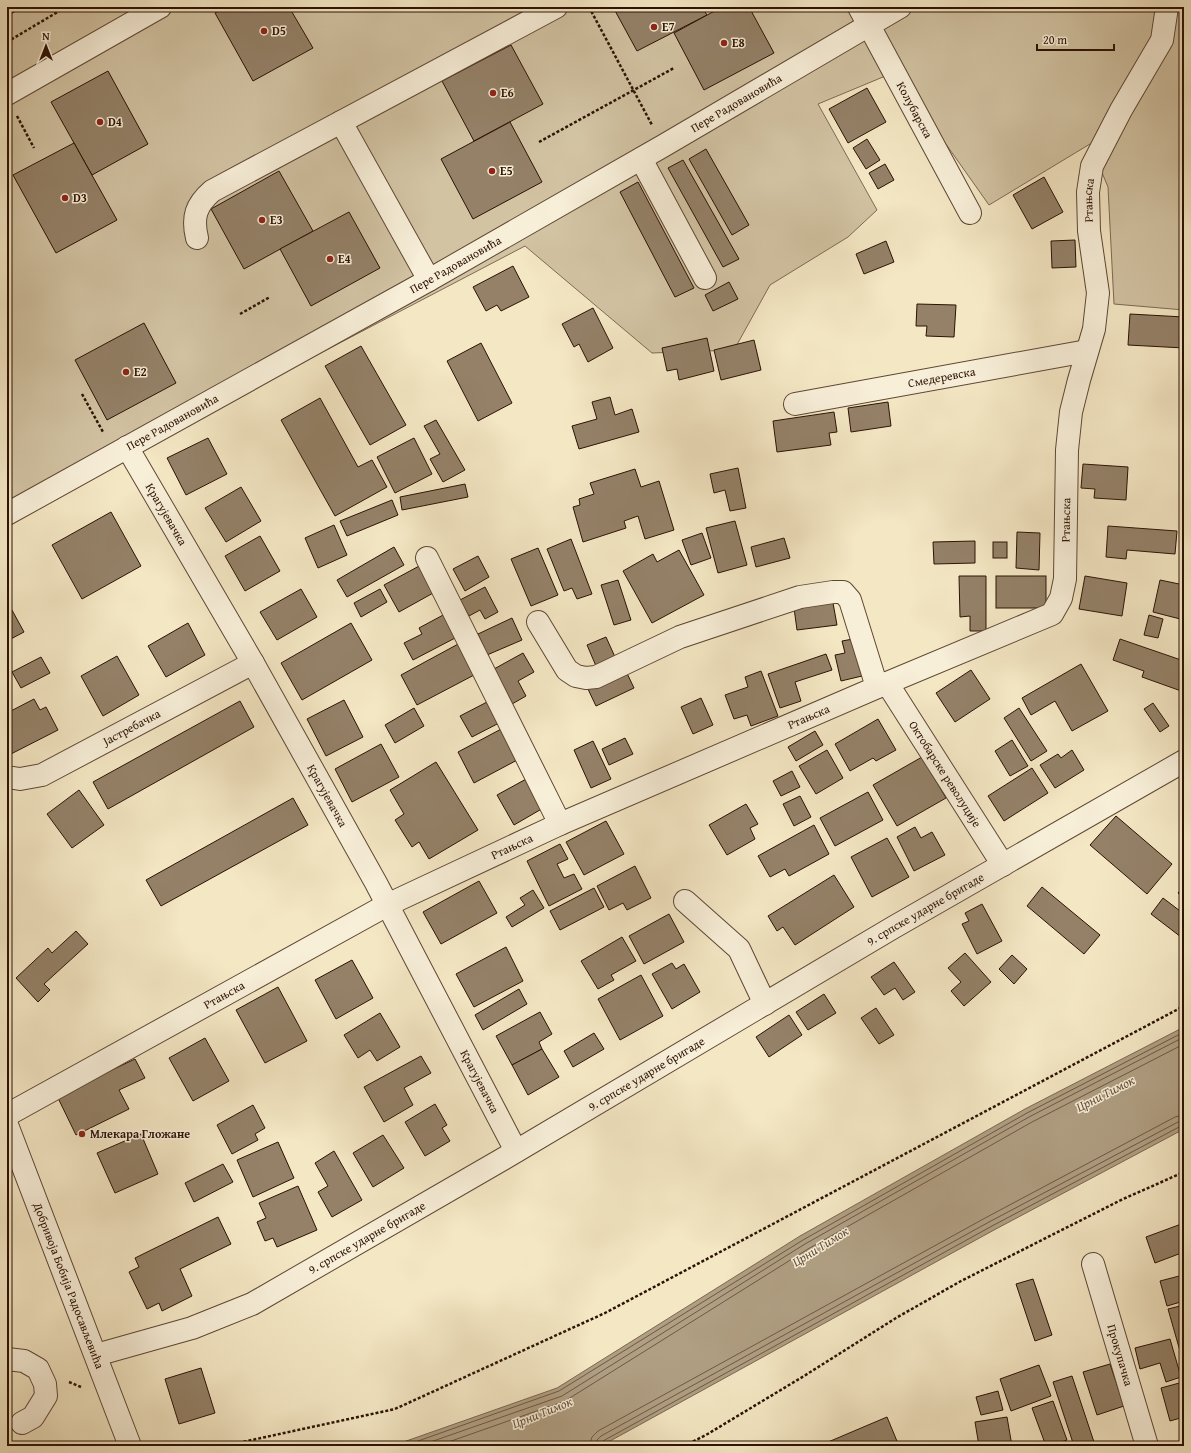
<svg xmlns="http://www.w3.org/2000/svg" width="1191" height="1453" viewBox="0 0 1191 1453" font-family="'Gentium Book Plus',serif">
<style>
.green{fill:#d2c3a3;stroke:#7f6a54}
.water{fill:#b09f83;stroke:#7b6750}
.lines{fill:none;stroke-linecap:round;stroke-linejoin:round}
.shore{stroke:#6e5844;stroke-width:1}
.building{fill:#948168;stroke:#2c1204}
.minor-casing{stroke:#5e4734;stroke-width:24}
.path{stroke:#2c1204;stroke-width:2.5;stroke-dasharray:3 2;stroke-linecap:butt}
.minor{stroke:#f8efd9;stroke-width:22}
.poi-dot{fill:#8f2418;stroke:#f8efd9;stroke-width:1.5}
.labels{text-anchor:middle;stroke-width:3;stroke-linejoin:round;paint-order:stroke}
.poi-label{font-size:12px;font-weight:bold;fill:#2c1204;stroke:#f8efd9;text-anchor:start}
.street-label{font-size:12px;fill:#2c1204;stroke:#f8efd9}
.water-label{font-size:13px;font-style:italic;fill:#67513d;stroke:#f8efd9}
</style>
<rect width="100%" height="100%" fill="#f4e7c4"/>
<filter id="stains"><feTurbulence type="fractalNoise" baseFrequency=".005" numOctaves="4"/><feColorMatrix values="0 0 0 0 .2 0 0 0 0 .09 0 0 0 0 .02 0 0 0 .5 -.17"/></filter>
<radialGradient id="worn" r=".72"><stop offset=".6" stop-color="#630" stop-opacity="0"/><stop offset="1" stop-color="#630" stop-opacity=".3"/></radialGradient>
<!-- green -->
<polygon class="green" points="7,7 1184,7 1184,310 1114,304 1108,187 1090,144 989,205 895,72 818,104 877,210 848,237 770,285 734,350 652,353 525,246 7,517"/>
<!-- water -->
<polygon class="water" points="1184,1027 1184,1129 994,1230 601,1446 392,1446 557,1388 800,1236 1025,1109"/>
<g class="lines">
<!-- shore -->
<g class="shore">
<polyline points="404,1446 559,1391 803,1240 1027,1113 1184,1032"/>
<polyline points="419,1446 562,1396 805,1244 1029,1117 1184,1037"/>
<polyline points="437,1446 565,1401 808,1249 1032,1122 1184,1044"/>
<polyline points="589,1446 592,1437 598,1431 987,1217 1175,1117 1184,1115"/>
<polyline points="595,1446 597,1440 601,1436 989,1222 1178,1122 1184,1121"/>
<polyline points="600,1446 603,1441 992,1226 1181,1126 1184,1126"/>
</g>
</g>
<!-- building -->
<g class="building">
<polygon points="7,7 23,7 7,16"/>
<polygon points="226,7 289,7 313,48 253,81 215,13"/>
<polygon points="613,7 702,7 707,15 637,51"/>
<polygon points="722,7 749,7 774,53 704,90 674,33"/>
<polygon points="511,45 543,104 474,141 442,81"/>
<polygon points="108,71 148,144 92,175 51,102"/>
<polygon points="867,88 886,122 848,143 829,109"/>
<polygon points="510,122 542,182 473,219 441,159"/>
<polygon points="867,139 880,160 866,169 853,148"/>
<polygon points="74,143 117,220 56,253 13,175"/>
<polygon points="706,149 749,225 732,235 689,159"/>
<polygon points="683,160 739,259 723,267 668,168"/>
<polygon points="885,164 894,180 878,189 869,173"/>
<polygon points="279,171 313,231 244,269 211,209"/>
<polygon points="1044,177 1063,212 1032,229 1013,195"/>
<polygon points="638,182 694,288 675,297 620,192"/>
<polygon points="349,212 380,268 311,306 280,249"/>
<polygon points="1075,240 1076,267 1052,268 1051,241"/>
<polygon points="886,241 894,262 864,274 856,254"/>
<polygon points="513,266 529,297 501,311 497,305 486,311 473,287"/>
<polygon points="729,282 738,299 713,311 705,295"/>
<polygon points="917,304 956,305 954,337 926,336 927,326 916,326"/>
<polygon points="593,308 613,348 588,362 579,344 574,347 562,324"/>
<polygon points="1130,314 1184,317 1184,348 1128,345"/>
<polygon points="144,323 176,383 107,420 75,360"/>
<polygon points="707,338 714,371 679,380 677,369 667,371 662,348"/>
<polygon points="754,340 761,370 721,380 714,350"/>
<polygon points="481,343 512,403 478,421 447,361"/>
<polygon points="361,346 406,425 370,445 325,366"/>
<polygon points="1183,353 1184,353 1184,376 1182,376"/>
<polygon points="610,397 615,415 632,409 639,432 579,449 572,426 597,419 592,402"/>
<polygon points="320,398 358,467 372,460 387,487 335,516 281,420"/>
<polygon points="888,402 891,426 851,432 848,408"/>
<polygon points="834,412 837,432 829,433 831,445 777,452 773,421"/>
<polygon points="436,420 465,470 443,482 430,459 440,454 424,426"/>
<polygon points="208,438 227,474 186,495 167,458"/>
<polygon points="414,438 432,474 395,493 377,457"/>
<polygon points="1083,464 1128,467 1126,500 1094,498 1095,489 1081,488"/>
<polygon points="738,468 746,508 730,511 725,490 714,493 710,474"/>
<polygon points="635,469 641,487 659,481 674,530 645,539 638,516 624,521 626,528 583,542 573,507 580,505 579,499 594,494 590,483"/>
<polygon points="465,484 468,497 402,510 400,497"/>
<polygon points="241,487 261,521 226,542 205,508"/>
<polygon points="392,500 398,515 347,536 340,521"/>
<polygon points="111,512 141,566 82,599 52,545"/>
<polygon points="735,521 747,565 718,573 706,528"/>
<polygon points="334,525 347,555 318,568 305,538"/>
<polygon points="1108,526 1177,531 1175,554 1127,550 1126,559 1106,557"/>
<polygon points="1017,532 1040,533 1039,570 1016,568"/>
<polygon points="702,533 711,558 691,565 682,540"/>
<polygon points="260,536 280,571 245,591 225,556"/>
<polygon points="784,538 790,558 756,567 751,547"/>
<polygon points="571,539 592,594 577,599 572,588 564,591 547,549"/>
<polygon points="975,541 975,563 934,564 933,542"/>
<rect x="993" y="542" width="14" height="16"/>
<polygon points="394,547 404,565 347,597 337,580"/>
<polygon points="538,548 558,595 531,606 511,559"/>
<polygon points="679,550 704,595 652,623 623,571 653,554 657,562"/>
<polygon points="478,556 489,577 465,591 453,569"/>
<polygon points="421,565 435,592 399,612 384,585"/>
<polygon points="959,576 986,576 986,631 970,631 970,616 960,617"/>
<rect x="996" y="576" width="50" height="32"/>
<polygon points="1085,576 1127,583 1122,616 1079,609"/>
<polygon points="618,580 631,620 614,625 601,585"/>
<polygon points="1160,580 1184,585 1184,620 1153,612"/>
<polygon points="485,587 498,612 485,619 480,610 469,616 460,600"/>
<polygon points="301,589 317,617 277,640 260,612"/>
<polygon points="380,589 387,602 361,617 354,603"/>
<polygon points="7,601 24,632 7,641"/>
<polygon points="833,603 837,625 797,630 794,608"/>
<polygon points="445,614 457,637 413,660 404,643 422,634 419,628"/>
<polygon points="1149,615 1163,619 1158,638 1144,635"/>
<polygon points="512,618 522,640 487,655 478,634"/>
<polygon points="188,623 205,655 166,677 148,646"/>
<polygon points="351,623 372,660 302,700 281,663"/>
<polygon points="606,637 615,657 596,666 587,645"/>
<polygon points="853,639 862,676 841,681 835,655 845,653 842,641"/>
<polygon points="1120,639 1184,661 1184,692 1142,677 1144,671 1113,660"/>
<polygon points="460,643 476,674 417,705 401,675"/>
<polygon points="523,653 534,672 518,681 526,696 512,704 494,669"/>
<polygon points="826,654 832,670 795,682 801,701 780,708 768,674"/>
<polygon points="117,656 139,695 103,716 81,676"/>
<polygon points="41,657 50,673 21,688 12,672"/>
<polygon points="1081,664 1108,711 1072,731 1055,701 1031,715 1022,698"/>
<polygon points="625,669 634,688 596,706 587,687"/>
<polygon points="971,670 990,699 955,722 936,693"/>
<polygon points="761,671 778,716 751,726 747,715 734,719 725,695 748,687 745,677"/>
<polygon points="701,698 713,725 693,734 681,707"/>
<polygon points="34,699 40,710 46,707 58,730 7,756 7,713"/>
<polygon points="344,700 363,737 326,756 307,719"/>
<polygon points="240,701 254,727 108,809 93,782"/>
<polygon points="489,701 501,722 472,737 460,716"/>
<polygon points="1153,703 1169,726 1160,732 1144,709"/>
<polygon points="414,708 424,726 395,743 385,725"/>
<polygon points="1019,708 1047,751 1031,761 1004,718"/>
<polygon points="878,719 896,750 876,761 873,758 850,771 835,744"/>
<polygon points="505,727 521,758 474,783 458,752"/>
<polygon points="815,731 823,745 796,761 788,747"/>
<polygon points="625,738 633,754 609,765 602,749"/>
<polygon points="1012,740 1028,766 1010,776 995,751"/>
<polygon points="593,741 611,779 591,788 574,750"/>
<polygon points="381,744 399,777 352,802 335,769"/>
<polygon points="827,750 843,778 816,794 799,766"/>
<polygon points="1072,750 1084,770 1055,788 1040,765 1058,754 1061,758"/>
<polygon points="922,757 946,798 897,826 873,785"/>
<polygon points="436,762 478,830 429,859 419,842 412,847 395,820 404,814 390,790"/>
<polygon points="1032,768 1048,793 1004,821 988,796"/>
<polygon points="792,771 800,787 781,796 773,781"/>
<polygon points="528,778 545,807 514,825 497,795"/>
<polygon points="79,790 104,825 72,848 47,814"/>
<polygon points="868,792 883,820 835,846 820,818"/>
<polygon points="800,796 811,817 794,826 783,804"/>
<polygon points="293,798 308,825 161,906 146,880"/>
<polygon points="746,804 758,824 750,828 755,839 727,855 709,825"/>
<polygon points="1116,816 1172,864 1147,894 1090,845"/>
<polygon points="606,821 624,854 584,875 566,842"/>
<polygon points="814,825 829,854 789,876 785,869 770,877 758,856"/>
<polygon points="915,827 921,838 932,832 945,855 914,871 897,837"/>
<polygon points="887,838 909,877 872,897 851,857"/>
<polygon points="560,844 568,859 557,864 564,878 574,874 582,889 549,906 527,861"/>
<polygon points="635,866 651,898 627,910 623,903 609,910 597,886"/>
<polygon points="834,875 854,907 795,945 783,927 777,931 768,916"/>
<polygon points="479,881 497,913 441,944 423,912"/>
<polygon points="1184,886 1184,898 1178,893"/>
<polygon points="1042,887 1100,935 1084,954 1027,906"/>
<polygon points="594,888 604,907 560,930 550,911"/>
<polygon points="533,890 544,908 512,927 506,917 525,905 520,898"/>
<polygon points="1163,898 1184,914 1184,934 1181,937 1151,914"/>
<polygon points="982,904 1002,941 977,954 962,924 969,921 965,913"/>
<polygon points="669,914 684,942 644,964 629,936"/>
<polygon points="76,931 88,944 44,984 50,990 38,1002 16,978 48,948 52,953"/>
<polygon points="622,937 636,961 611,975 614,980 598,989 581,961"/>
<polygon points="506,947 523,981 474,1007 456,974"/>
<polygon points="965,953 991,982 964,1006 951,991 961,982 948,968"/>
<polygon points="1012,955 1027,969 1014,984 999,969"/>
<polygon points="352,960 373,998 336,1019 315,980"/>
<polygon points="894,962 915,992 903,1000 895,988 884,995 871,977"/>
<polygon points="672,963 676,969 684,964 700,992 672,1009 652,974"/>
<polygon points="641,975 663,1016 620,1040 598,999"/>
<polygon points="278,987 307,1041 265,1063 236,1010"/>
<polygon points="519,989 527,1004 483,1030 475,1015"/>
<polygon points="824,994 836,1013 808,1030 796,1012"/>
<polygon points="876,1008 894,1035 879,1044 861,1018"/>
<polygon points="540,1012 552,1034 539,1042 542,1049 512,1065 496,1036"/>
<polygon points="380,1013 400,1047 377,1061 370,1050 358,1058 344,1035"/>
<polygon points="789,1015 802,1035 769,1057 756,1037"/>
<polygon points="594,1033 604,1049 573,1067 564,1051"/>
<polygon points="205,1038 229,1081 193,1101 169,1058"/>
<polygon points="542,1049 559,1077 528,1095 512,1065"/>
<polygon points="421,1056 431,1073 404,1088 413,1105 384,1122 364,1087"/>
<polygon points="135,1059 145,1078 119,1090 129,1109 76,1135 57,1096"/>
<polygon points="435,1104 447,1125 442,1128 450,1141 425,1156 405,1122"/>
<polygon points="253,1105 265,1128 255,1134 258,1140 232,1154 217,1125"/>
<polygon points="141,1134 158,1174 115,1193 97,1153"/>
<polygon points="383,1135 404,1168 373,1187 353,1153"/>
<polygon points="278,1142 294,1178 253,1197 237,1160"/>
<polygon points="334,1151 362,1200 332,1217 318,1192 328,1186 315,1163"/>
<polygon points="223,1164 233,1182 194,1202 185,1183"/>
<polygon points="298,1186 317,1230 277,1247 273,1238 265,1241 257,1222 266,1218 259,1203"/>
<polygon points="218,1217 231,1244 180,1269 192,1296 162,1311 159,1303 147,1309 129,1272 139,1267 135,1258"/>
<polygon points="1184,1223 1184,1244 1182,1244 1184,1252 1155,1263 1146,1237"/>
<polygon points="1183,1275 1184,1280 1184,1301 1167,1306 1160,1281"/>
<polygon points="1033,1279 1052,1335 1035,1341 1016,1284"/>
<polygon points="1184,1305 1184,1358 1182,1358 1168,1309"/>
<polygon points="1170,1339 1181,1377 1166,1382 1160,1363 1140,1369 1135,1348"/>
<polygon points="1110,1364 1124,1406 1097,1415 1083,1372"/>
<polygon points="1039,1365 1051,1396 1011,1411 1000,1379"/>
<polygon points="201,1368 215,1413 179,1424 165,1379"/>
<polygon points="1072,1376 1094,1442 1082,1446 1074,1446 1053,1382"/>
<polygon points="1183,1382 1184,1386 1184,1417 1170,1421 1161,1388"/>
<polygon points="998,1391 1003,1410 981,1415 976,1397"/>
<polygon points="1053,1401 1067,1440 1050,1446 1046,1446 1032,1408"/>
<polygon points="887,1417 899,1446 821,1446 821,1445"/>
<polygon points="1007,1417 1012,1446 979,1446 975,1422"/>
</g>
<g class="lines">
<!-- minor casing -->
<g class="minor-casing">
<g id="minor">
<path id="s1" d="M859,7l111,206"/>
<polyline points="7,94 160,7"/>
<polyline points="341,122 429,280"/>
<polyline points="641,159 705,278"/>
<path d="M197,238c-5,-21 -1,-33 15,-47l344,-184"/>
<path id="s2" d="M795,404l292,-53"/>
<path id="s3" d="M127,447l126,216 123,220 140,268"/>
<path id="s4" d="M7,514l422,-234 234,-134 237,-139"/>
<polyline points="427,558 560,824"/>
<polyline points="538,622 567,670 576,676 586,678 596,677 680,637 800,597 833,592 843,592 850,600 877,687"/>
<path id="s5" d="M887,683l116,182"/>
<path id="s6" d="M7,777l13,2 22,-4 211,-112"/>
<polyline points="685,901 739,949 765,1004"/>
<path id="s7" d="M7,1115l380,-210 173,-81 327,-141 165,-69 9,-16 4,-19 2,-129 4,-38 8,-32 15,-51 4,-36 -9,-62 -1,-39 4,-26 29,-56 41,-70 5,-33"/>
<path id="s8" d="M7,1125l123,321"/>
<path id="s9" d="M1093,1264l54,182"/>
<path id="s10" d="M96,1355l96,-27 60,-24 251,-145 391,-232 290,-166"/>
<polyline points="7,1359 24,1361 38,1369 45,1384 46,1396 33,1417 22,1423"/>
</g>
</g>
<!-- path -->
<g class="path">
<polyline points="589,7 652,125"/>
<polyline points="7,42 66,7"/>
<polyline points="17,116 34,148"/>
<polyline points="539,142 674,68"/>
<polyline points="240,314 270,297"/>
<polyline points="82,394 103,432"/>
<polyline points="69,1382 81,1387"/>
<polyline points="224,1446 395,1409 605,1313 1184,1006"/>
<polyline points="684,1446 706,1435 804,1376 896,1318 961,1281 1121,1200 1184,1172"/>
</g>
<!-- minor -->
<use href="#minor" class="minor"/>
</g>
<!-- markers -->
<g class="poi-dot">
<circle cx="654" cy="27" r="4"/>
<circle cx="264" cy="31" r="4"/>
<circle cx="724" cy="43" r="4"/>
<circle cx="493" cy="93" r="4"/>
<circle cx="100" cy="122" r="4"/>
<circle cx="492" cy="171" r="4"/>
<circle cx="65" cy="198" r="4"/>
<circle cx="262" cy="220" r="4"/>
<circle cx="330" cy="259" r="4"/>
<circle cx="126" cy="372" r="4"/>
<circle cx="82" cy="1134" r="4"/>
</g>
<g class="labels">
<!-- poi labels -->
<g class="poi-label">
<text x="662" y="31">E7</text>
<text x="272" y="35">D5</text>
<text x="732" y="47">E8</text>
<text x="501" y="97">E6</text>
<text x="108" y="126">D4</text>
<text x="500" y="175">E5</text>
<text x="73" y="202">D3</text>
<text x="270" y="224">E3</text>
<text x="338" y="263">E4</text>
<text x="134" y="376">E2</text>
<text x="90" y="1138">Млекара Гложане</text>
</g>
<!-- street labels -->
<g class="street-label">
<text dy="4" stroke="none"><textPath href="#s4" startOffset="837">Пере Радовановића</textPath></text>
<text dy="4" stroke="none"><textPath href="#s1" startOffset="117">Колубарска</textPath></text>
<text dy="4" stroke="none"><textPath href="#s7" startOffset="1581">Ртањска</textPath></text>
<text dy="4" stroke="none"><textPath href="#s4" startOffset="513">Пере Радовановића</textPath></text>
<text dy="4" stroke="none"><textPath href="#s2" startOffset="149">Смедеревска</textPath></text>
<text dy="4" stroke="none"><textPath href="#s4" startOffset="189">Пере Радовановића</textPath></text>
<text dy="4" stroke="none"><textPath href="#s3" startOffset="78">Крагујевачка</textPath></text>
<text dy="4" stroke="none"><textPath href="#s7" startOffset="1257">Ртањска</textPath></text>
<text dy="4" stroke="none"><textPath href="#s7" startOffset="896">Ртањска</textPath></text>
<text dy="4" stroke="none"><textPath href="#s6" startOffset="137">Јастребачка</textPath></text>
<text dy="4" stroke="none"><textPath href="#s5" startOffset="108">Октобарске револуције</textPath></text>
<text dy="4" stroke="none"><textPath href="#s3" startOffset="402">Крагујевачка</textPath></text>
<text dy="4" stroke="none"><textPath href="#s7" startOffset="572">Ртањска</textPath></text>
<text dy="4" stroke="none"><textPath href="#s10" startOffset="945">9. српске ударне бригаде</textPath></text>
<text dy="4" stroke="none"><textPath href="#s7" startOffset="248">Ртањска</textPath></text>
<text dy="4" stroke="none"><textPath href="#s10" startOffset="621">9. српске ударне бригаде</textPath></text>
<text dy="4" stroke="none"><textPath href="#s3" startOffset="726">Крагујевачка</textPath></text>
<text dy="4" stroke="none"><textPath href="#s10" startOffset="297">9. српске ударне бригаде</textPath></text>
<text dy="4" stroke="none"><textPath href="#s8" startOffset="172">Добривоја Бобија Радосављевића</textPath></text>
<text dy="4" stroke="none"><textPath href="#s9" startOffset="95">Прокупачка</textPath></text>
</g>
<!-- water labels -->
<g class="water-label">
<text transform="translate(1105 1093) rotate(-27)" y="5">Црни Тимок</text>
<text transform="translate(820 1246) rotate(-32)" y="5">Црни Тимок</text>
<text transform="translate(542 1412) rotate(-22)" y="5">Црни Тимок</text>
</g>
</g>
<!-- margin -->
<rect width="1191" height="1453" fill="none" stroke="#f4e7c4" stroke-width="24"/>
<rect x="8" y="8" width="1175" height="1437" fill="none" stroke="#2c1204" stroke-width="2"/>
<rect x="12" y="12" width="1167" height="1429" fill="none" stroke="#2c1204"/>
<!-- north arrow -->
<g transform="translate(46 46)" stroke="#f8efd9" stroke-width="3" paint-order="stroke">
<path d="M0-3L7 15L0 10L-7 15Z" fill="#2c1204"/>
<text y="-6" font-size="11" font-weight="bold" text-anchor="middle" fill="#2c1204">N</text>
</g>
<!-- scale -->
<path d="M1037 44v6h77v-6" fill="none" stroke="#2c1204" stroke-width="2"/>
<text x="1043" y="44" font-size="12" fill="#2c1204" stroke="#f8efd9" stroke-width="3" paint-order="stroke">20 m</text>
<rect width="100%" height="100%" filter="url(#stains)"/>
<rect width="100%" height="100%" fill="url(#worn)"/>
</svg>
